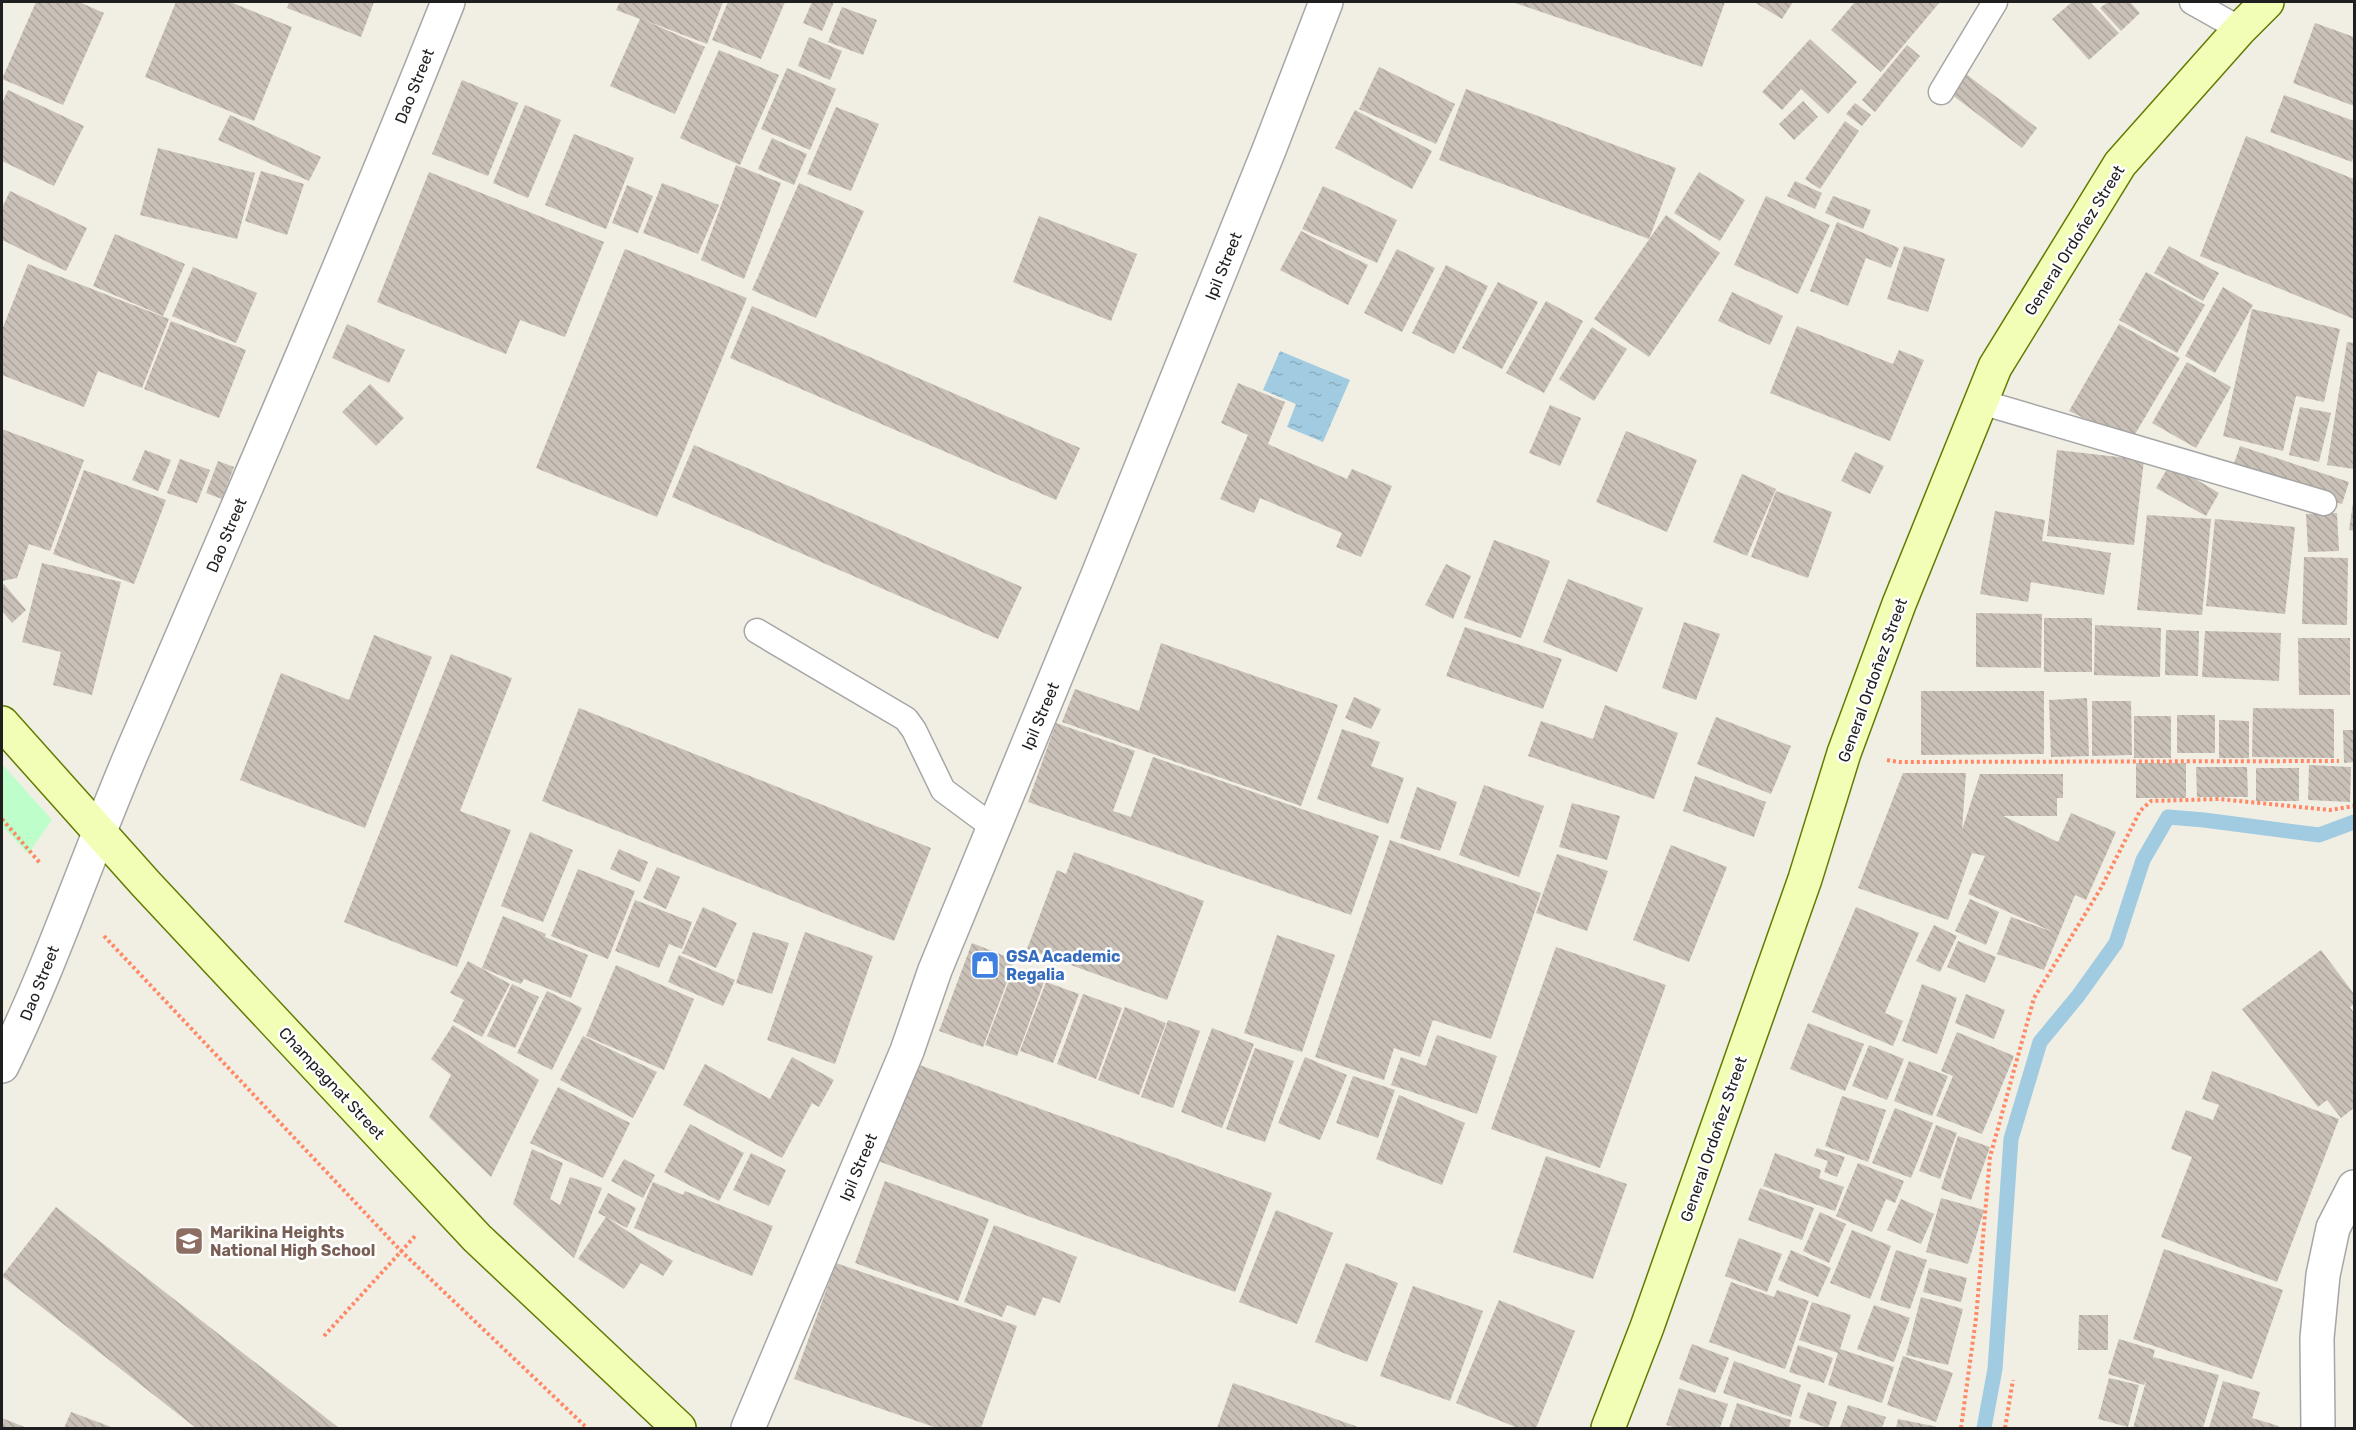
<svg xmlns="http://www.w3.org/2000/svg" width="2356" height="1430" viewBox="0 0 2356 1430" font-family="Rubik,sans-serif">
<style>
.park{fill:#befecb}
.water{fill:url(#water-ripples)}
.lines{fill:none;stroke-linecap:round;stroke-linejoin:round}
.stream{stroke:#a1cbe1;stroke-width:15}
.building{fill:url(#building-back-hatch)}
.lane-casing{stroke:#a6a6a6;stroke-width:27}
.street-casing{stroke:#a6a6a6;stroke-width:36}
.secondary-casing{stroke:#607c00;stroke-width:36}
.path{stroke:#ff8967;stroke-width:4;stroke-dasharray:3 3;stroke-linecap:butt}
.lane{stroke:#fff;stroke-width:24}
.street{stroke:#fff;stroke-width:33}
.secondary{stroke:#f2feb5;stroke-width:33}
.labels{text-anchor:middle;stroke-width:5;stroke-linejoin:round;paint-order:stroke}
.street-label{font-size:16px;fill:#1f1f1f;stroke:#fff}
.shop-label{font-size:16px;font-weight:bold;fill:#366cbe;stroke:#fff;text-anchor:start}
.education-label{font-size:16px;font-weight:bold;fill:#785e54;stroke:#fff;text-anchor:start}
</style>
<defs>
<pattern id="water-ripples" width="26" height="14" patternUnits="userSpaceOnUse" patternTransform="scale(1.5)"><rect width="26" height="14" fill="#a1cbe1"/><path d="M2 4q2-2 4 0t4 0M15 11q2-2 4 0t4 0" fill="none" stroke="#8aaec1"/></pattern>
<pattern id="building-back-hatch" width="6" height="6" patternUnits="userSpaceOnUse" patternTransform="scale(1.5)"><rect width="6" height="6" fill="#c9c1b7"/><path d="M-1 5l2 2M0 0l6 6M5-1l2 2" fill="none" stroke="#aca59d"/></pattern>
</defs>
<rect width="100%" height="100%" fill="#f1eee4"/>
<!-- park -->
<polygon class="park" points="2,764 52,820 28,854 2,826"/>
<!-- water -->
<polygon class="water" points="1280,351 1350,380 1323,442 1287,427 1296,404 1263,390"/>
<g class="lines">
<!-- stream -->
<polyline class="stream" points="1984,1428 1995,1369 2011,1139 2040,1042 2078,996 2116,943 2143,860 2168,817 2204,820 2319,835 2354,822"/>
</g>
<!-- building -->
<g class="building">
<polygon points="36,2 79,2 104,13 63,105 2,79"/>
<polygon points="176,2 230,2 292,27 254,121 145,77"/>
<polygon points="289,2 374,2 361,37 287,8"/>
<polygon points="620,2 723,2 707,44 644,20 705,47 675,114 610,86 640,19 616,10"/>
<polygon points="728,2 785,2 761,59 712,40"/>
<polygon points="812,2 834,2 822,31 803,23"/>
<polygon points="1512,2 1725,2 1702,67"/>
<polygon points="1754,2 1793,2 1782,19"/>
<polygon points="1855,2 1940,2 1881,72 1831,30"/>
<polygon points="2072,2 2090,2 2119,33 2089,60 2052,19"/>
<polygon points="2108,2 2130,2 2140,13 2121,31 2100,8"/>
<polygon points="842,7 877,20 863,55 828,42"/>
<polygon points="2315,23 2354,37 2354,106 2293,83"/>
<polygon points="809,37 842,51 830,80 798,66"/>
<polygon points="1810,39 1857,82 1828,114 1801,89 1782,110 1762,92"/>
<polygon points="1907,45 1920,56 1875,112 1862,100"/>
<polygon points="719,50 779,75 740,165 680,138"/>
<polygon points="1379,67 1455,104 1436,144 1359,109"/>
<polygon points="787,68 836,89 810,150 761,129"/>
<polygon points="1966,74 2037,128 2022,148 1951,94"/>
<polygon points="462,80 518,103 488,176 432,154"/>
<polygon points="1466,89 1676,168 1649,239 1439,160"/>
<polygon points="8,90 84,126 54,186 2,161 2,103"/>
<polygon points="2284,95 2354,121 2354,154 2352,162 2270,132"/>
<polygon points="1803,101 1818,117 1794,140 1779,124"/>
<polygon points="1855,103 1871,115 1862,126 1846,114"/>
<polygon points="525,105 561,120 528,198 493,183"/>
<polygon points="836,107 879,124 851,191 807,174"/>
<polygon points="1355,110 1432,151 1412,189 1335,148"/>
<polygon points="230,115 321,157 309,181 218,140"/>
<polygon points="1845,121 1859,131 1820,189 1805,179"/>
<polygon points="574,134 634,158 606,229 545,205"/>
<polygon points="2246,136 2354,179 2354,319 2200,256"/>
<polygon points="772,138 807,154 794,185 758,169"/>
<polygon points="158,148 255,173 237,239 140,215"/>
<polygon points="736,165 781,183 744,279 701,260"/>
<polygon points="261,171 304,184 287,235 245,221"/>
<polygon points="429,172 604,242 565,337 520,320 506,354 377,302"/>
<polygon points="1699,172 1745,200 1720,241 1674,213"/>
<polygon points="1795,181 1822,193 1815,209 1787,196"/>
<polygon points="662,183 719,205 698,254 643,233"/>
<polygon points="799,183 864,211 816,318 752,290"/>
<polygon points="627,185 653,196 638,233 612,223"/>
<polygon points="1323,186 1397,220 1377,263 1302,229"/>
<polygon points="10,191 87,228 66,271 2,240 2,208"/>
<polygon points="1766,196 1830,225 1798,294 1734,265"/>
<polygon points="1833,196 1871,210 1863,229 1825,213"/>
<polygon points="1666,215 1720,253 1649,357 1594,319"/>
<polygon points="1039,216 1137,254 1111,321 1013,282"/>
<polygon points="1837,222 1899,248 1891,268 1866,258 1848,306 1810,291"/>
<polygon points="1301,231 1368,265 1348,305 1280,270"/>
<polygon points="115,234 185,264 163,316 93,286"/>
<polygon points="1904,246 1945,259 1928,312 1887,299"/>
<polygon points="2169,246 2219,273 2203,301 2154,273"/>
<polygon points="625,249 747,298 657,517 536,468"/>
<polygon points="1397,249 1435,268 1402,332 1364,313"/>
<polygon points="28,264 169,319 142,388 98,371 84,407 2,375 2,330"/>
<polygon points="1446,265 1488,286 1454,354 1412,333"/>
<polygon points="193,267 257,293 236,343 172,316"/>
<polygon points="2146,272 2205,305 2177,353 2119,320"/>
<polygon points="1498,282 1538,302 1502,369 1462,348"/>
<polygon points="2223,287 2253,305 2215,373 2185,356"/>
<polygon points="1732,292 1783,316 1770,345 1718,321"/>
<polygon points="1546,301 1583,321 1544,393 1506,373"/>
<polygon points="752,306 1080,448 1056,500 730,358"/>
<polygon points="2252,309 2340,329 2324,402 2296,396 2283,451 2223,436"/>
<polygon points="171,321 246,350 219,418 144,389"/>
<polygon points="347,324 405,350 389,383 332,358"/>
<polygon points="2119,324 2180,358 2131,441 2069,411"/>
<polygon points="1797,326 1893,364 1899,350 1924,360 1890,441 1770,393"/>
<polygon points="1592,327 1627,349 1594,401 1559,379"/>
<polygon points="2347,342 2354,343 2354,469 2327,465"/>
<polygon points="2187,362 2231,387 2196,448 2152,423"/>
<polygon points="1238,383 1285,402 1268,444 1347,479 1352,469 1392,486 1361,557 1336,547 1342,533 1260,498 1254,513 1220,499 1248,435 1221,423"/>
<polygon points="370,384 404,418 376,446 342,412"/>
<polygon points="1550,405 1581,418 1560,466 1529,453"/>
<polygon points="2300,407 2331,413 2319,462 2289,455"/>
<polygon points="2,429 84,460 50,551 29,544 17,578 2,581"/>
<polygon points="1626,431 1697,460 1667,532 1596,502"/>
<polygon points="694,445 1022,587 998,639 672,497"/>
<polygon points="2240,446 2349,482 2342,504 2232,469"/>
<polygon points="145,450 171,460 158,491 132,480"/>
<polygon points="2057,450 2144,460 2134,545 2047,536"/>
<polygon points="1855,452 1884,466 1870,494 1841,481"/>
<polygon points="180,459 210,470 197,503 167,493"/>
<polygon points="218,461 234,467 222,499 206,493"/>
<polygon points="2170,464 2219,493 2206,516 2156,488"/>
<polygon points="84,470 166,500 134,584 53,554"/>
<polygon points="1742,474 1776,489 1747,556 1713,542"/>
<polygon points="1776,491 1832,512 1808,578 1751,557"/>
<polygon points="2353,503 2354,503 2354,531 2349,530"/>
<polygon points="1995,511 2045,520 2042,541 2111,553 2104,595 2031,582 2028,602 1980,594"/>
<polygon points="2337,513 2339,551 2308,552 2306,514"/>
<polygon points="2147,515 2211,519 2202,615 2137,610"/>
<polygon points="2215,519 2295,527 2285,614 2206,606"/>
<polygon points="1494,540 1550,561 1521,638 1464,618"/>
<polygon points="2304,557 2348,558 2347,625 2302,624"/>
<polygon points="42,563 121,582 92,695 53,685 61,652 22,642"/>
<polygon points="1446,564 1471,576 1453,619 1425,605"/>
<polygon points="1568,579 1643,608 1617,672 1543,642"/>
<polygon points="4,584 26,610 12,623 2,611 2,586"/>
<polygon points="1976,613 2042,614 2041,668 1976,667"/>
<rect x="2044" y="618" width="48" height="54"/>
<polygon points="1684,622 1720,634 1696,700 1662,688"/>
<polygon points="2095,625 2161,628 2160,677 2094,675"/>
<polygon points="1465,627 1562,659 1543,709 1446,676"/>
<polygon points="2166,630 2199,631 2198,676 2165,675"/>
<polygon points="2205,631 2281,633 2279,681 2202,677"/>
<polygon points="374,635 432,657 365,828 240,780 281,673 349,700"/>
<polygon points="2298,638 2350,638 2350,695 2299,695"/>
<polygon points="1161,643 1338,705 1301,806 1062,722 1075,689 1139,711"/>
<polygon points="451,654 512,678 460,811 511,830 457,967 344,922"/>
<polygon points="1921,691 2044,691 2044,754 1921,755"/>
<polygon points="1354,697 1381,709 1371,729 1345,718"/>
<polygon points="2087,698 2089,756 2051,757 2049,700"/>
<polygon points="2092,701 2131,701 2132,755 2092,756"/>
<polygon points="1605,705 1678,733 1654,799 1528,756 1541,721 1593,739"/>
<polygon points="579,708 931,848 894,941 542,801"/>
<polygon points="2253,708 2334,709 2334,758 2252,757"/>
<rect x="2177" y="715" width="38" height="38"/>
<rect x="2134" y="716" width="37" height="42"/>
<polygon points="1716,717 1791,746 1771,794 1697,764"/>
<polygon points="2219,720 2249,721 2249,758 2219,758"/>
<polygon points="1056,723 1135,751 1113,811 1131,817 1153,757 1379,836 1351,915 1028,802"/>
<polygon points="1342,729 1380,742 1371,766 1404,778 1388,824 1317,799"/>
<polygon points="2343,730 2354,730 2354,762 2344,763"/>
<rect x="2136" y="763" width="50" height="35"/>
<polygon points="2309,765 2351,767 2350,802 2308,800"/>
<polygon points="2196,767 2247,767 2248,797 2197,797"/>
<rect x="2256" y="768" width="43" height="33"/>
<polygon points="1903,773 1966,773 1962,830 1980,774 2063,774 2063,798 2057,798 2057,816 2003,816 2058,842 2071,813 2116,832 2086,900 2075,895 2044,970 1997,954 2011,917 2053,932 1968,894 1985,856 1972,853 1948,920 1858,888"/>
<polygon points="1695,776 1766,802 1754,837 1683,811"/>
<polygon points="1484,785 1544,806 1519,877 1459,855"/>
<polygon points="1417,787 1457,802 1440,851 1400,838"/>
<polygon points="1572,803 1620,816 1607,860 1559,847"/>
<polygon points="530,832 573,850 543,922 501,906"/>
<polygon points="1390,840 1541,893 1491,1039 1433,1020 1420,1057 1394,1048 1384,1080 1315,1057"/>
<polygon points="1671,845 1727,867 1689,962 1633,940"/>
<polygon points="619,849 648,862 640,882 610,869"/>
<polygon points="1074,852 1204,901 1167,1000 1027,949 1057,870 1066,874"/>
<polygon points="1557,854 1608,871 1587,931 1536,913"/>
<polygon points="657,867 680,877 666,909 643,898"/>
<polygon points="578,869 635,891 608,959 551,936"/>
<polygon points="1970,899 1999,912 1986,945 1955,931"/>
<polygon points="635,900 692,922 682,949 669,944 659,968 615,951"/>
<polygon points="703,907 737,923 716,968 682,953"/>
<polygon points="1856,907 1919,933 1885,1013 1903,1021 1893,1046 1812,1012"/>
<polygon points="503,916 546,934 545,937 588,955 571,998 524,979 521,984 482,968"/>
<polygon points="1934,925 1957,936 1940,972 1916,961"/>
<polygon points="753,932 789,943 772,994 736,983"/>
<polygon points="805,932 873,956 835,1064 767,1040"/>
<polygon points="1277,935 1335,955 1302,1052 1244,1033"/>
<polygon points="1958,941 1996,957 1985,983 1947,967"/>
<polygon points="972,943 1015,960 983,1047 939,1031"/>
<polygon points="1556,947 1666,985 1600,1168 1491,1129"/>
<polygon points="2321,950 2354,994 2354,1004 2350,1007 2354,1013 2354,1108 2341,1118 2327,1100 2318,1107 2242,1009"/>
<polygon points="679,955 735,980 723,1006 668,982"/>
<polygon points="468,961 510,984 482,1037 453,1021 464,1000 450,993"/>
<polygon points="616,965 694,999 664,1070 586,1036"/>
<polygon points="1013,970 1044,982 1017,1056 985,1045"/>
<polygon points="1046,982 1079,994 1053,1063 1020,1051"/>
<polygon points="512,984 539,997 515,1048 487,1036"/>
<polygon points="1922,984 1957,998 1937,1054 1902,1041"/>
<polygon points="547,991 582,1008 552,1070 517,1053"/>
<polygon points="1083,994 1122,1008 1096,1079 1057,1064"/>
<polygon points="1966,994 2005,1010 1994,1039 1955,1023"/>
<polygon points="1125,1007 1166,1023 1139,1095 1098,1080"/>
<polygon points="1168,1020 1200,1031 1173,1108 1141,1097"/>
<polygon points="1808,1023 1864,1044 1845,1091 1790,1069"/>
<polygon points="453,1025 539,1080 491,1177 429,1117 451,1075 431,1059"/>
<polygon points="1212,1028 1254,1044 1222,1128 1181,1112"/>
<polygon points="1957,1032 2014,1056 1982,1134 1936,1116 1953,1076 1941,1071"/>
<polygon points="1437,1035 1497,1056 1477,1114 1391,1085 1401,1057 1426,1066"/>
<polygon points="583,1036 657,1072 633,1118 560,1080"/>
<polygon points="1869,1045 1904,1059 1887,1100 1852,1086"/>
<polygon points="1255,1048 1294,1061 1265,1142 1226,1129"/>
<polygon points="792,1057 834,1080 819,1107 812,1103 782,1158 683,1105 705,1064 770,1099"/>
<polygon points="1305,1057 1347,1075 1320,1140 1278,1123"/>
<polygon points="1909,1061 1948,1076 1932,1116 1894,1101"/>
<polygon points="914,1063 1272,1193 1235,1292 878,1161"/>
<polygon points="2212,1071 2339,1119 2277,1282 2161,1237 2192,1157 2171,1149 2186,1110 2213,1120 2219,1105 2202,1099"/>
<polygon points="1353,1076 1395,1090 1378,1138 1336,1123"/>
<polygon points="558,1087 630,1123 603,1178 530,1143"/>
<polygon points="1399,1095 1465,1123 1442,1185 1376,1159"/>
<polygon points="1842,1096 1886,1110 1868,1162 1825,1146"/>
<polygon points="1895,1108 1933,1123 1911,1178 1872,1163"/>
<polygon points="690,1124 744,1153 719,1201 664,1172"/>
<polygon points="1936,1125 1957,1133 1940,1179 1919,1171"/>
<polygon points="1958,1136 1990,1147 1971,1200 1941,1189"/>
<polygon points="1817,1148 1845,1157 1837,1177 1824,1172 1828,1161 1814,1156"/>
<polygon points="532,1149 563,1163 550,1199 560,1205 570,1177 602,1188 574,1258 513,1204"/>
<polygon points="751,1153 786,1170 769,1206 733,1190"/>
<polygon points="1775,1153 1821,1170 1819,1178 1844,1187 1835,1211 1763,1186"/>
<polygon points="1546,1156 1627,1184 1593,1279 1513,1252"/>
<polygon points="624,1159 655,1175 643,1198 611,1181"/>
<polygon points="1858,1163 1904,1181 1895,1203 1886,1199 1872,1232 1836,1216"/>
<polygon points="885,1181 989,1219 958,1301 855,1263"/>
<polygon points="653,1182 683,1195 685,1191 773,1226 752,1276 634,1228"/>
<polygon points="1760,1188 1814,1208 1802,1240 1748,1220"/>
<polygon points="608,1193 636,1208 627,1228 606,1217 673,1261 663,1276 641,1263 624,1289 578,1259 606,1217 598,1213"/>
<polygon points="1941,1198 1984,1210 1968,1264 1926,1252"/>
<polygon points="1901,1199 1934,1214 1921,1244 1887,1230"/>
<polygon points="56,1207 339,1428 196,1428 2,1276"/>
<polygon points="1276,1210 1333,1233 1297,1324 1239,1302"/>
<polygon points="1820,1212 1846,1224 1829,1263 1803,1251"/>
<polygon points="994,1225 1077,1257 1060,1303 1043,1297 1035,1316 1007,1305 1002,1317 964,1302"/>
<polygon points="1852,1230 1891,1246 1870,1299 1830,1283"/>
<polygon points="1739,1238 1782,1254 1767,1292 1725,1276"/>
<polygon points="2164,1249 2283,1290 2252,1379 2133,1339"/>
<polygon points="1791,1250 1831,1268 1818,1297 1778,1280"/>
<polygon points="1896,1250 1927,1260 1910,1309 1880,1300"/>
<polygon points="836,1263 1017,1326 981,1428 937,1428 794,1379"/>
<polygon points="1346,1263 1398,1283 1367,1362 1315,1342"/>
<polygon points="1929,1268 1967,1278 1961,1302 1923,1292"/>
<polygon points="1731,1282 1774,1297 1777,1290 1809,1301 1785,1369 1709,1342"/>
<polygon points="1413,1286 1483,1311 1450,1401 1380,1376"/>
<polygon points="1921,1297 1963,1309 1948,1365 1906,1355"/>
<polygon points="1499,1300 1575,1331 1536,1428 1518,1428 1456,1403"/>
<polygon points="1812,1302 1851,1315 1840,1349 1894,1367 1882,1403 1828,1385 1838,1353 1799,1340"/>
<polygon points="1874,1305 1910,1318 1894,1362 1857,1349"/>
<polygon points="2079,1315 2108,1315 2108,1350 2078,1350"/>
<polygon points="2119,1339 2155,1350 2153,1357 2219,1375 2203,1428 2133,1428 2147,1378 2144,1385 2108,1374"/>
<polygon points="1692,1344 1729,1358 1715,1393 1679,1379"/>
<polygon points="1798,1345 1833,1358 1824,1383 1789,1372"/>
<polygon points="1903,1356 1953,1373 1936,1422 1887,1405"/>
<polygon points="1734,1361 1801,1385 1791,1417 1723,1393"/>
<polygon points="2109,1378 2139,1385 2128,1427 2098,1419"/>
<polygon points="2223,1381 2260,1392 2252,1418 2279,1426 2278,1428 2209,1428"/>
<polygon points="1233,1383 1361,1428 1217,1428"/>
<polygon points="1679,1388 1728,1404 1720,1428 1678,1428 1666,1425"/>
<polygon points="1808,1392 1837,1402 1828,1428 1799,1418"/>
<polygon points="1737,1403 1791,1420 1789,1428 1729,1428"/>
<polygon points="1848,1405 1886,1417 1882,1428 1840,1428"/>
<polygon points="71,1412 114,1428 64,1428"/>
<polygon points="2,1418 27,1428 2,1428"/>
<polygon points="1898,1419 1938,1427 1938,1428 1896,1428"/>
</g>
<g class="lines">
<!-- lane casing -->
<g class="lane-casing">
<g id="lane">
<polyline points="2192,2 2240,29"/>
<polyline points="1941,92 1995,2"/>
<polyline points="1981,402 2324,503"/>
<polyline points="757,631 906,719 914,730 943,790 993,827"/>
</g>
</g>
<!-- street casing -->
<g class="street-casing">
<g id="street">
<path d="M2,1066c50,-102 86,-211 131,-316 107,-248 215,-497 315,-748"/>
<polyline points="748,1428 907,1051 935,970 1097,577 1269,150 1326,2"/>
<polyline points="2318,1428 2317,1338 2323,1275 2333,1228 2354,1187"/>
</g>
</g>
<!-- secondary casing -->
<g class="secondary-casing">
<g id="secondary">
<polyline points="2,723 146,884 477,1238 679,1428"/>
<polyline points="1608,1428 1647,1327 1805,879 1844,753 1899,604 1995,367 2120,164 2240,29 2267,2"/>
</g>
</g>
<!-- path -->
<g class="path">
<polyline points="1887,760 1899,762 2339,761"/>
<polyline points="2,819 40,863"/>
<polyline points="104,936 401,1251 587,1428"/>
<polyline points="324,1336 416,1235"/>
<polyline points="1961,1428 1976,1318 1990,1157 2034,998 2101,888 2140,811 2151,801 2219,799 2330,810 2354,806"/>
<polyline points="2005,1428 2013,1380"/>
</g>
<!-- lane -->
<use href="#lane" class="lane"/>
<!-- street -->
<use href="#street" class="street"/>
<!-- secondary -->
<use href="#secondary" class="secondary"/>
</g>
<!-- icons -->
<defs>
<g id="shop-square" transform="scale(1.5)"><rect x="-9" y="-9" width="18" height="18" rx="4" fill="#3f7fe0" stroke="#fff"/><path d="M-5-2.5h2.3a2.7 3.5 0 0 1 5.4 0H5L5.5 6h-11ZM-1.5-2.5h3a1.5 2.3 0 0 0-3 0Z" fill="#fff"/></g>
<g id="school-square" transform="scale(1.5)"><rect x="-9" y="-9" width="18" height="18" rx="4" fill="#8d6e63" stroke="#fff"/><path d="M0-5L7-2L0 1L-7-2ZM-4 1L0 2.5L4 1V4Q0 6-4 4Z" fill="#fff"/></g>
</defs>
<g fill-rule="evenodd">
<use href="#shop-square" x="985" y="965"/>
<use href="#school-square" x="189" y="1241"/>
</g>
<g class="labels">
<!-- street labels -->
<g class="street-label">
<text transform="translate(414 86) rotate(-68)" y="6">Dao Street</text>
<text transform="translate(2074 240) rotate(-58)" y="6">General Ordoñez Street</text>
<text transform="translate(1223 266) rotate(-68)" y="6">Ipil Street</text>
<text transform="translate(226 535) rotate(-67)" y="6">Dao Street</text>
<text transform="translate(1872 680) rotate(-70)" y="6">General Ordoñez Street</text>
<text transform="translate(1040 716) rotate(-67)" y="6">Ipil Street</text>
<text transform="translate(39 983) rotate(-68)" y="6">Dao Street</text>
<text transform="translate(332 1083) rotate(47)" y="6">Champagnat Street</text>
<text transform="translate(1713 1139) rotate(-71)" y="6">General Ordoñez Street</text>
<text transform="translate(858 1167) rotate(-67)" y="6">Ipil Street</text>
</g>
<!-- shop labels -->
<g class="shop-label">
<text x="1006" y="962">GSA Academic<tspan x="1006" dy="18">Regalia</tspan></text>
</g>
<!-- education labels -->
<g class="education-label">
<text x="210" y="1238">Marikina Heights<tspan x="210" dy="18">National High School</tspan></text>
</g>
</g>
<!-- border -->
<rect width="2356" height="1430" fill="none" stroke="#1f1f1f" stroke-width="6"/>
</svg>
